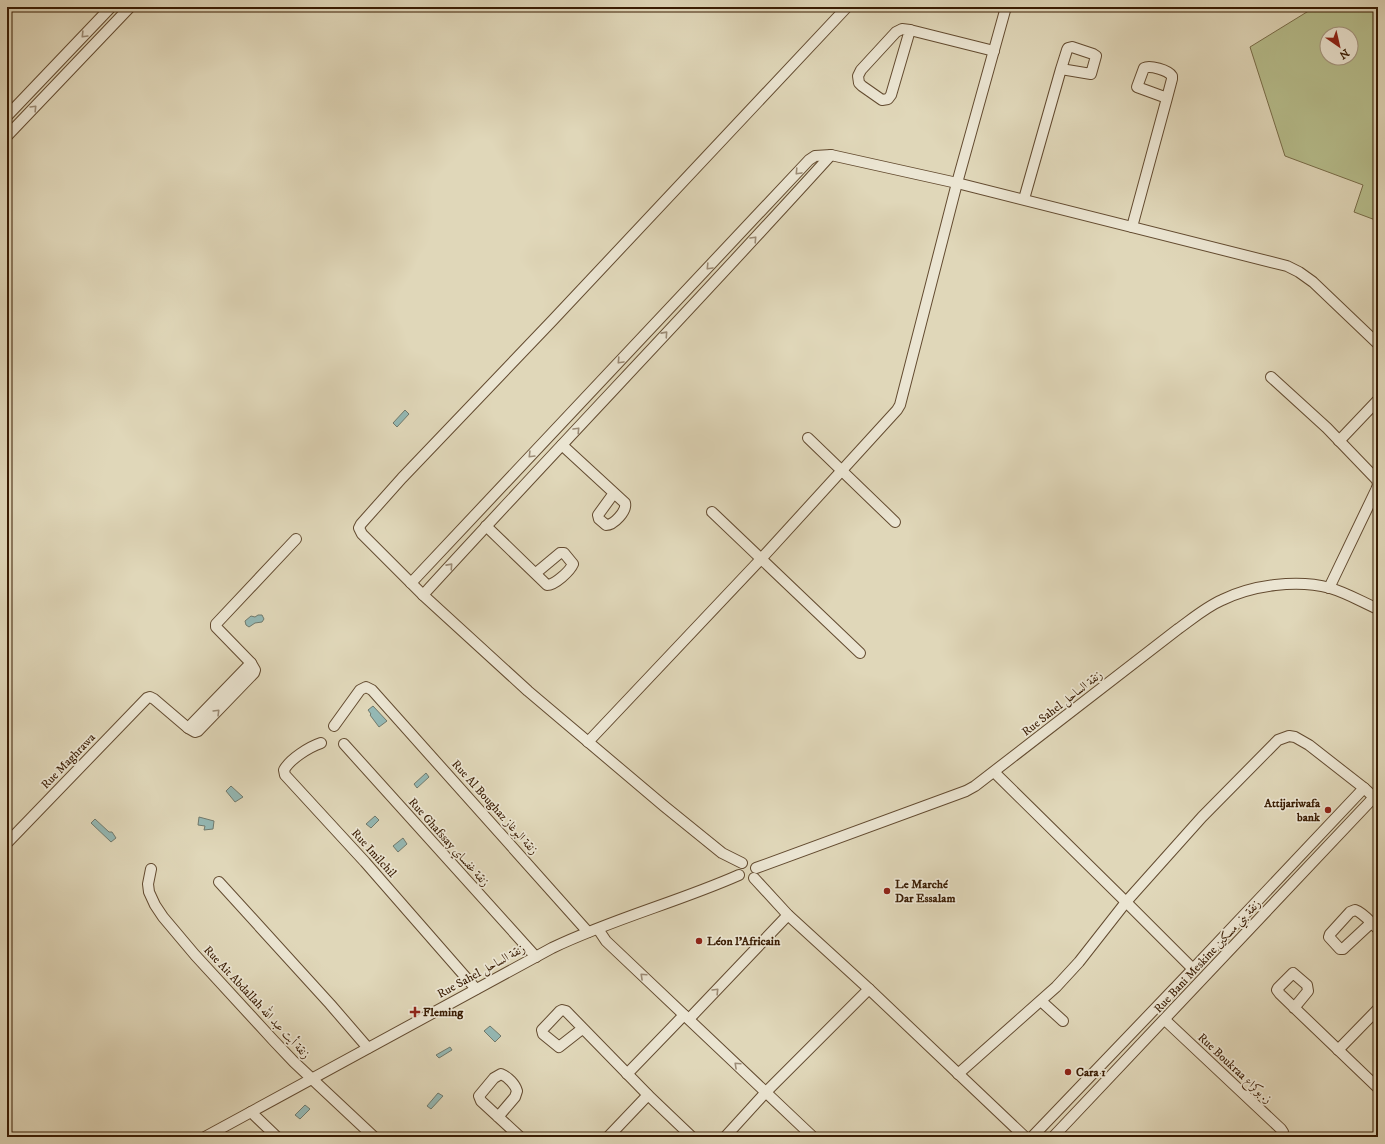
<svg xmlns="http://www.w3.org/2000/svg" width="1385" height="1144" viewBox="0 0 1385 1144" font-family="'IM FELL DW Pica',Amiri,serif">
<style>
.green{fill:#b6bd8c;stroke:#786c48;fill-rule:evenodd}
.water{fill:#94b8b4;stroke:#707a6d}
.lines{fill:none;stroke-linecap:round;stroke-linejoin:round}
.minor-casing{stroke:#634b30;stroke-width:12}
.minor{stroke:#ebe5d2;stroke-width:10}
.oneway{stroke:#9b8b75}
.poi-dot{fill:#8f2418;stroke:#ebe5d2;stroke-width:1.5}
.labels{text-anchor:middle;stroke-width:3.5;stroke-linejoin:round;paint-order:stroke}
.street-label{font-size:12px;fill:#391c03;stroke:#ebe5d2}
.poi-label{font-size:12px;font-weight:bold;fill:#391c03;stroke:#ebe5d2;text-anchor:start}
</style>
<rect width="100%" height="100%" fill="#e0d7b9"/>
<filter id="stains"><feTurbulence type="fractalNoise" baseFrequency=".005" numOctaves="4"/><feColorMatrix values="0 0 0 0 .2 0 0 0 0 .09 0 0 0 0 .02 0 0 0 .5 -.17"/></filter>
<radialGradient id="worn" r=".72"><stop offset=".6" stop-color="#630" stop-opacity="0"/><stop offset="1" stop-color="#630" stop-opacity=".3"/></radialGradient>
<!-- green -->
<path class="green" d="M1315,7h63v214l-24,-9 9,-27 -78,-29 -35,-109zM1327,34h24v24h-24z"/>
<!-- water -->
<g class="water">
<polygon points="405,410 409,414 397,427 393,423"/>
<polygon points="258,615 262,615 264,619 262,622 255,623 249,627 246,625 245,621 251,616 255,617"/>
<polygon points="373,706 387,721 379,727 370,715 371,714 368,710"/>
<polygon points="426,773 429,777 417,788 414,784"/>
<polygon points="231,786 243,797 235,802 226,791"/>
<polygon points="375,816 379,820 371,828 366,824"/>
<polygon points="199,817 214,821 213,829 204,830 205,826 198,825"/>
<polygon points="95,819 109,832 112,832 116,838 111,842 91,823"/>
<polygon points="403,838 407,844 398,852 393,846"/>
<polygon points="490,1026 501,1036 495,1042 484,1031"/>
<polygon points="450,1047 452,1050 439,1058 436,1055"/>
<polygon points="438,1093 443,1096 431,1109 427,1106"/>
<polygon points="305,1105 310,1109 300,1119 295,1115"/>
</g>
<g class="lines">
<!-- minor casing -->
<g class="minor-casing">
<g id="minor">
<polygon points="902,29 910,30 891,95 888,99 882,100 862,86 859,83 858,76 861,70 896,32"/>
<polyline points="910,30 994,51"/>
<polyline points="7,116 111,7"/>
<polyline points="7,136 130,7"/>
<polyline points="1024,199 1061,69 1067,50 1068,48 1072,47 1093,54 1096,56 1091,74 1061,69"/>
<path d="M1132,227l35,-129 5,-19v-3c-4,-6 -22,-11 -28,-8l-7,19 30,11"/>
<polyline points="1271,377 1327,428 1377,480 1378,485 1376,490 1329,588"/>
<polyline points="808,438 895,522"/>
<polyline points="1339,441 1378,400"/>
<path d="M562,445l63,58c2,8 -11,22 -19,22l-7,-6 -1,-4 16,-22"/>
<polyline points="712,512 860,653"/>
<path d="M486,526l61,59c8,0 23,-14 26,-21l-9,-11h-4l-24,20"/>
<polyline points="411,583 809,160 815,156 831,155 957,183 1287,266 1299,272 1313,282 1378,344"/>
<path d="M423,595c135,-148 274,-292 408,-440"/>
<polyline points="334,726 360,690 366,687 372,690 588,932"/>
<polyline points="188,728 251,663"/>
<polyline points="588,742 761,559 897,410 900,405 957,183 1006,7"/>
<path d="M321,743c-12,4 -31,16 -37,27l1,5 80,87 111,127"/>
<polyline points="344,744 536,957"/>
<polyline points="994,772 1126,902 1193,969"/>
<polyline points="7,843 147,698 150,697 154,699 188,728 195,732 198,731 254,673 255,670 251,663 216,627 216,624 296,539"/>
<polyline points="742,863 722,853 664,806 528,691 423,595 362,534 359,528 361,524 402,478 552,321 847,7"/>
<path d="M756,868l210,-77 9,-5 203,-157c14,-10 28,-22 44,-29 31,-15 75,-21 108,-12 17,5 32,14 48,21"/>
<polyline points="151,869 148,884 149,892 155,905 163,917 195,955 274,1041 294,1062 374,1137"/>
<polyline points="754,878 788,915 869,989 1025,1137"/>
<polyline points="219,882 330,1004 368,1048"/>
<path d="M1371,923l-28,26h-3l-11,-12 1,-3 20,-22 5,-2c9,3 16,13 23,19"/>
<polyline points="598,929 606,941 813,1137"/>
<polyline points="1041,1001 1063,1021"/>
<polyline points="1294,1008 1308,991 1307,985 1293,973 1278,988 1277,990 1280,994 1378,1088"/>
<polyline points="689,1019 788,915"/>
<polyline points="1165,1020 1281,1129 1283,1132 1283,1137"/>
<polyline points="582,1029 559,1047 543,1034 542,1030 560,1011 562,1010 566,1011 648,1095 692,1137"/>
<polyline points="1338,1050 1378,1009"/>
<polyline points="627,1074 684,1015"/>
<polyline points="958,1074 1056,987 1079,962 1126,902 1202,817 1278,740 1289,736 1295,737 1309,745 1364,788 1378,801"/>
<polyline points="251,1112 277,1137"/>
<path d="M498,1117l17,-20 2,-6c-2,-7 -9,-14 -16,-17l-7,4 -15,18 2,5 39,36"/>
<path d="M205,1137l347,-189c60,-29 126,-46 187,-73"/>
<polyline points="608,1137 648,1095"/>
<polyline points="725,1137 766,1092 869,989"/>
<polyline points="1032,1137 1193,969 1364,788"/>
<polyline points="1053,1137 1378,793"/>
</g>
</g>
<!-- minor -->
<use href="#minor" class="minor"/>
</g>
<!-- one-way arrows -->
<defs><path id="oneway-chevron" d="M-2-3.5L2.5 0L-2 3.5" fill="none" stroke-width="1.6" stroke-linecap="round" stroke-linejoin="round"/></defs>
<g class="oneway">
<use href="#oneway-chevron" transform="translate(84 35) rotate(134)"/>
<use href="#oneway-chevron" transform="translate(34 108) rotate(-46)"/>
<use href="#oneway-chevron" transform="translate(798 172) rotate(133)"/>
<use href="#oneway-chevron" transform="translate(754 239) rotate(-47)"/>
<use href="#oneway-chevron" transform="translate(709 267) rotate(133)"/>
<use href="#oneway-chevron" transform="translate(665 334) rotate(-48)"/>
<use href="#oneway-chevron" transform="translate(620 361) rotate(133)"/>
<use href="#oneway-chevron" transform="translate(577 430) rotate(-47)"/>
<use href="#oneway-chevron" transform="translate(531 455) rotate(134)"/>
<use href="#oneway-chevron" transform="translate(450 566) rotate(-48)"/>
<use href="#oneway-chevron" transform="translate(217 712) rotate(-45)"/>
<use href="#oneway-chevron" transform="translate(643 976) rotate(-137)"/>
<use href="#oneway-chevron" transform="translate(716 991) rotate(-46)"/>
<use href="#oneway-chevron" transform="translate(737 1065) rotate(-137)"/>
</g>
<!-- markers -->
<g class="poi-dot">
<circle cx="1328" cy="810" r="4"/>
<circle cx="887" cy="891" r="4"/>
<circle cx="699" cy="941" r="4"/>
<path d="M413 1006h4v4h4v4h-4v4h-4v-4h-4v-4h4z"/>
<circle cx="1068" cy="1072" r="4"/>
</g>
<g class="labels">
<!-- street labels -->
<g class="street-label">
<text transform="translate(1062 703) rotate(-38)" y="4">Rue Sahel زنقة الساحل</text>
<text transform="translate(68 761) rotate(-46)" y="4">Rue Maghrawa</text>
<text transform="translate(495 807) rotate(48)" y="4">Rue Al Boughaz زنقة البوغاز</text>
<text transform="translate(449 842) rotate(48)" y="4">Rue Ghafssay زنقة غفساي</text>
<text transform="translate(374 853) rotate(48)" y="4">Rue Imilchil</text>
<text transform="translate(1207 956) rotate(-47)" y="4">Rue Bani Meskine زنقة بني مسكين</text>
<text transform="translate(481 971) rotate(-29)" y="4">Rue Sahel زنقة الساحل</text>
<text transform="translate(257 1002) rotate(47)" y="4">Rue Ait Abdallah زنقة أيت عبد الله</text>
<text transform="translate(1235 1068) rotate(43)" y="4">Rue Boukraa ز. بوكراع</text>
</g>
<!-- poi labels -->
<g class="poi-label">
<text x="1320" y="807" text-anchor="end">Attijariwafa<tspan x="1320" dy="14">bank</tspan></text>
<text x="895" y="888">Le Marché<tspan x="895" dy="14">Dar Essalam</tspan></text>
<text x="707" y="945">Léon l'Africain</text>
<text x="423" y="1016">Fleming</text>
<text x="1076" y="1076">Cara 1</text>
</g>
</g>
<!-- margin -->
<rect width="1385" height="1144" fill="none" stroke="#e0d7b9" stroke-width="24"/>
<rect x="8" y="8" width="1369" height="1128" fill="none" stroke="#391c03" stroke-width="2"/>
<rect x="12" y="12" width="1361" height="1120" fill="none" stroke="#391c03"/>
<!-- north arrow -->
<g transform="translate(1339 46) rotate(146)"><circle r="19" fill="#ebe5d2" stroke="#a4957f"/>
<path d="M0-3L7 15L0 10L-7 15Z" fill="#8f2418"/>
<text y="-6" font-size="11" font-weight="bold" text-anchor="middle" fill="#391c03">N</text>
</g>
<rect width="100%" height="100%" filter="url(#stains)"/>
<rect width="100%" height="100%" fill="url(#worn)"/>
</svg>
